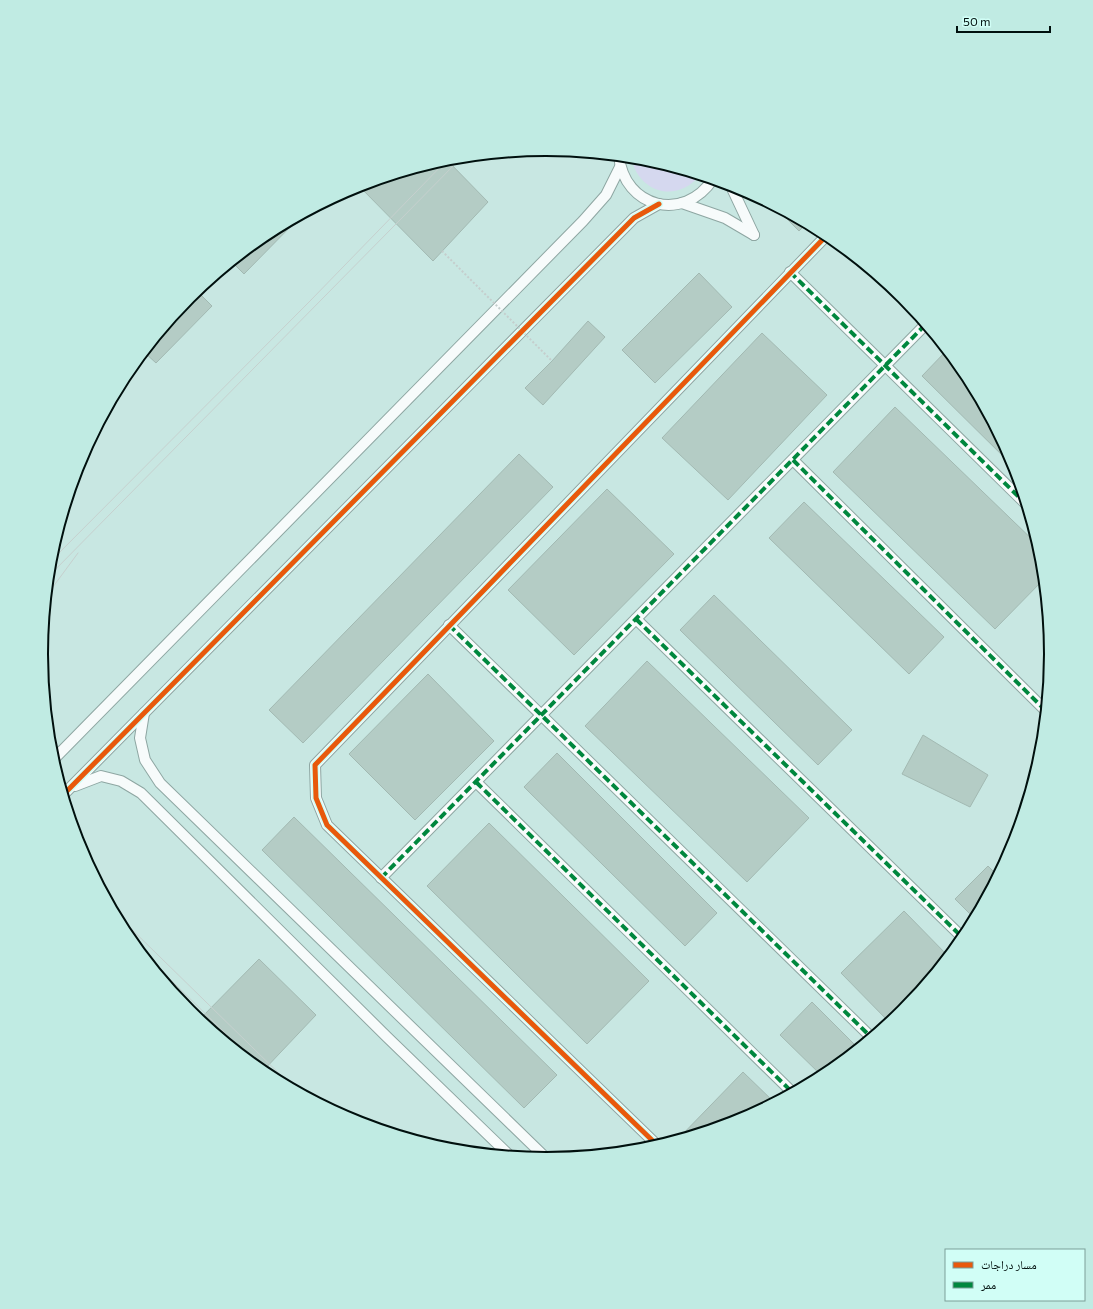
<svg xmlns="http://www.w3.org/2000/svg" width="1093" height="1309" viewBox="0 0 1093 1309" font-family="Commissioner,'Noto Naskh Arabic',sans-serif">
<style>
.green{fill:#d5d8ef}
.building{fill:#b4ccc5;stroke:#a2b9b2}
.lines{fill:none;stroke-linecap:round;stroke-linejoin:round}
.street-casing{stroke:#8ea6a2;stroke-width:12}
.street{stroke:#f7fbfb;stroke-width:10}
.tram{stroke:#c6d0ce;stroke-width:1}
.path-bridge{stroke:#c5cecd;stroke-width:2;stroke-dasharray:2 2;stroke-linecap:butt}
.quiet{stroke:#00873e;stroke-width:4;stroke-dasharray:8 4;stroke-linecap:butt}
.cycleway-casing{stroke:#d1fef6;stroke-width:8}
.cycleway{stroke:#e8590c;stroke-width:5}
.rim{fill:none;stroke:#00100e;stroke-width:2}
</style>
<rect width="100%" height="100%" fill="#c8e7e2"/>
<!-- green -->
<path class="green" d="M631,157l14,2 55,16c-23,29 -62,18 -69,-18z"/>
<!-- building -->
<g class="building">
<polygon points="446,159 488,202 433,261 359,186"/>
<polygon points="780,209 802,221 807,223 799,231 779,211"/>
<polygon points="297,217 298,219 244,274 232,262 266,234"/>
<polygon points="699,273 732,307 655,383 622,350"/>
<polygon points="197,291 212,306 156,363 144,352 189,297"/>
<polygon points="588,321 605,337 543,405 525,388 552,361"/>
<polygon points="762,333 827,395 728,500 662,438"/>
<polygon points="947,350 967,374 1014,461 1015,465 1013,466 922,376"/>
<polygon points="895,407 1040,547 1042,556 1045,578 995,629 833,472"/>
<polygon points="519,454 553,487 303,743 269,710"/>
<polygon points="607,489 674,554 574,655 508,590"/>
<polygon points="804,502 944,637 909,674 769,538"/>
<polygon points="714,595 852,730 818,765 680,630"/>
<polygon points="647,661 809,818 747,882 585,726"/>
<polygon points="428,674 494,741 415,820 349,754"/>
<polygon points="923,735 988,775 970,807 902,774"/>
<polygon points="557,753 717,913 685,946 524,787"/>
<polygon points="294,817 557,1075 524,1108 262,850"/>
<polygon points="489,823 649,981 587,1044 427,886"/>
<polygon points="988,866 998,876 975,919 955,899"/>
<polygon points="904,911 949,957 904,1012 890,1023 841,973"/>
<polygon points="259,959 316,1015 262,1072 199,1020"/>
<polygon points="812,1002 859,1049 823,1077 780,1035"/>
<polygon points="743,1072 775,1103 740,1122 676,1141"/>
</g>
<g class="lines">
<!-- street casing -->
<g class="street-casing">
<g id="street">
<path d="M619,156c5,52 65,67 94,23"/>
<polyline points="730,184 754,235"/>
<polyline points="682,203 725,218 754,235"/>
<polyline points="790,272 1027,505"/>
<polyline points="793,460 1046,711"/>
<polyline points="636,619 964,939"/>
<polyline points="449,625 872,1038"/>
<polyline points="144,713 140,738 145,760 160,783 548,1160"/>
<polyline points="53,760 583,221 606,195 620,167"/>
<polyline points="476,782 793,1093"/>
<polyline points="75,786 101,776 121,781 141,793 387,1037 510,1156"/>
<polyline points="63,795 634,218 659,204"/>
<polyline points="381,878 926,324"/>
<polyline points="658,1146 327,825 316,798 315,765 828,234"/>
</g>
</g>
<!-- street -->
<use href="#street" class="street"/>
<!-- tram -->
<g class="tram">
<polyline points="50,562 310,301 448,159"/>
<polyline points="49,576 462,157"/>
<polyline points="47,595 78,553"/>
<polyline points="113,911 297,1091"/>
<polyline points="128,938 270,1077"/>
</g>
<!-- path-bridge -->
<polyline class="path-bridge" points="442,251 552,361"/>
<!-- quiet -->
<g class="quiet">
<polyline points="790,272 1027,505"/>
<polyline points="793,460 1046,711"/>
<polyline points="636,619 964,939"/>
<polyline points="449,625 872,1038"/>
<polyline points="476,782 793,1093"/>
<polyline points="381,878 926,324"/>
</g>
<!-- cycleway casing -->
<g class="cycleway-casing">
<g id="cycleway">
<polyline points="63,795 634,218 659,204"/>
<polyline points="658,1146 327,825 316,798 315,765 828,234"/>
</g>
</g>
<!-- cycleway -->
<use href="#cycleway" class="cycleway"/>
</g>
<!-- crop -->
<path d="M0 0H1093V1309H0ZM48 654a498 498 0 1 1 996 0a498 498 0 1 1-996 0Z" fill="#c0ebe3" fill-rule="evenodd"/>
<path class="rim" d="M48 654a498 498 0 1 1 996 0a498 498 0 1 1-996 0Z"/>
<!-- legend -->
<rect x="945" y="1249" width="140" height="52" fill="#d1fef6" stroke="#7d9f99"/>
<rect x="953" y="1262" width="20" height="6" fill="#e8590c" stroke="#7d9f99"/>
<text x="981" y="1269" font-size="12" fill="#00100e">مسار دراجات</text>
<rect x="953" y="1282" width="20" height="6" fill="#00873e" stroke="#7d9f99"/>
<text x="981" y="1289" font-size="12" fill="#00100e">ممر</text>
<!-- scale -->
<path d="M957 26v6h93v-6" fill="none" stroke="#00100e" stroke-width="2"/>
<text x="963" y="26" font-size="12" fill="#00100e" stroke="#d1fef6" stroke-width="3" paint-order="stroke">50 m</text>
</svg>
